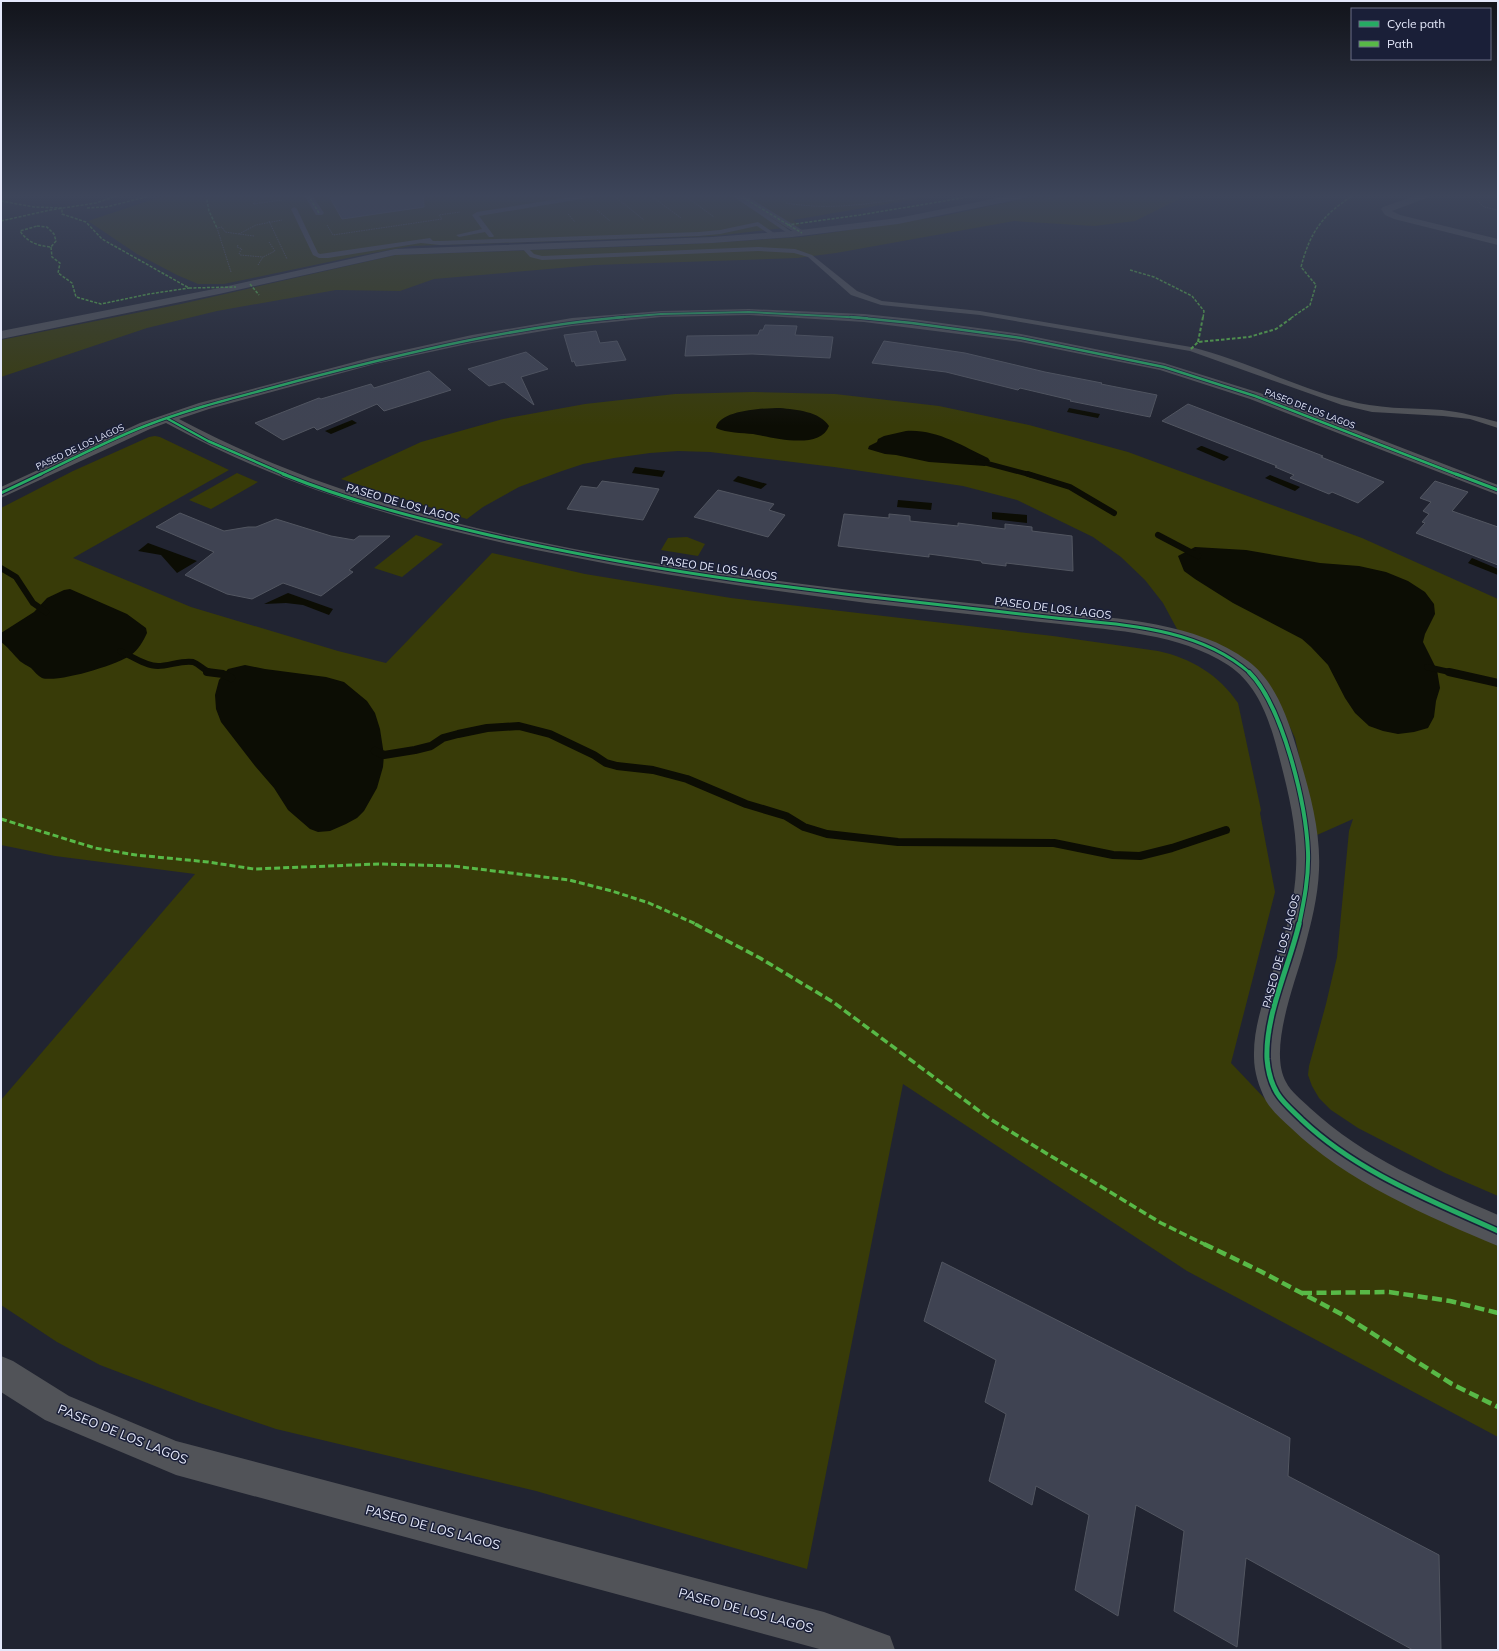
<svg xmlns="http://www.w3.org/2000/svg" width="1499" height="1651" viewBox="0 0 1499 1651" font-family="Mulish,sans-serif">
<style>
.green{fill:#383b08}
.water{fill:#0c0d04}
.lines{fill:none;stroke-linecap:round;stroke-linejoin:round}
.stream-far2{stroke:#0c0d04;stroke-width:5}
.stream-far1{stroke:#0c0d04;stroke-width:6}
.stream{stroke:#0c0d04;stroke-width:8}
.building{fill:#3f4352;stroke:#525661}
.path{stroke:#5b5c63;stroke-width:1;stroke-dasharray:1.5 1;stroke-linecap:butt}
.service{fill:#515358;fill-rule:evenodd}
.pedestrian{fill:#515358;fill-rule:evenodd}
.minor{fill:#515358;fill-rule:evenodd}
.quiet-far4{stroke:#58b947;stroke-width:1.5;stroke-dasharray:3 1.5;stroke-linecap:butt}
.quiet-far3{stroke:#58b947;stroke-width:2;stroke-dasharray:3.5 2;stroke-linecap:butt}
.quiet-far2{stroke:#58b947;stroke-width:3;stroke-dasharray:6 3;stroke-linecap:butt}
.quiet-far1{stroke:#58b947;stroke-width:3.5;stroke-dasharray:8 3.5;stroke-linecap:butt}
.quiet{stroke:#58b947;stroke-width:4.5;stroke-dasharray:10 4.5;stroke-linecap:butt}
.cycleway-far4-casing{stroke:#1a1f38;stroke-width:3}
.cycleway-far3-casing{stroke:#1a1f38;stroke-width:4}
.cycleway-far2-casing{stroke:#1a1f38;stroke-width:5}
.cycleway-far1-casing{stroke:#1a1f38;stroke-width:6}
.cycleway-casing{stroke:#1a1f38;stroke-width:8}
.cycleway-far4{stroke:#26ab63;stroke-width:2}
.cycleway-far3{stroke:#26ab63;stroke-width:2.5}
.cycleway-far2{stroke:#26ab63;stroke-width:3}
.cycleway-far1{stroke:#26ab63;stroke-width:4}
.cycleway{stroke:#26ab63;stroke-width:5}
.labels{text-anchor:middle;stroke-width:3;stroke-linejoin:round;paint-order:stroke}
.far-street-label{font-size:9px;fill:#e4e8fa;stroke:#1a1f38}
.street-label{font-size:11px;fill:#e4e8fa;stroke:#1a1f38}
.near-street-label{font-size:13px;fill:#e4e8fa;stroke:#1a1f38}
</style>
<rect width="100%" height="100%" fill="#212431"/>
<!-- green -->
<g class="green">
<polygon points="166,195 940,195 793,220 801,226 715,236 411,246 357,256 224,284 198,284 177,275 137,254 88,221"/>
<polygon points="1041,195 1187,195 1135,221 1094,226 1014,221 836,253 797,258 595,265 434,279 400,291 336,290 217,311 147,328 1,377 1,340 181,304 396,255 674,245 802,237 943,216"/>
<polygon points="753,392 835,394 939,406 1029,425 1128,452 1362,538 1498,599 1498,1196 1445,1173 1358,1128 1331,1110 1319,1098 1312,1086 1308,1075 1309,1066 1326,1004 1337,957 1349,831 1353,819 1317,835 1295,738 1279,703 1263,677 1177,629 1163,603 1145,580 1121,557 1093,537 1017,500 963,486 834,467 710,452 678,451 650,453 614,458 583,464 562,471 519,487 483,507 467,519 341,479 421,442 503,419 585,404 675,394"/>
<path d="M155,436l5,1 69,33 -156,88 118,49 147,44 48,12 106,-110 93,21 146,24 322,38 105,15c33,7 61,24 80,52l23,107 -1,3 15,79 -44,171 54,57 213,125v192l-311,-166 -284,-187 -96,485 -271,-78 -260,-62 -79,-27 -97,-37 -43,-23 -56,-37v-205l194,-226 -140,-18 -54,-11v-337l72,-37 76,-34z"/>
<polygon points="237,473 258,482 211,509 189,500"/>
<polygon points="416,535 443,544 402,577 374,568"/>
<polygon points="687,537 705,544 698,556 661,550 668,538"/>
</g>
<!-- water -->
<g class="water">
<path d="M780,408c17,2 39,3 49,18 -9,25 -58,11 -76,8 -11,-1 -26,-1 -37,-6 3,-18 49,-20 64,-20z"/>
<polygon points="1069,408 1100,414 1098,418 1067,412"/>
<polygon points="352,420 357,423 331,434 325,431"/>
<path d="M906,431c31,-2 56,15 82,27l2,3 -5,5 -56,-4 -33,-7 -11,-1 -17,-5 1,-3 8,-4 1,-3 6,-3z"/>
<polygon points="1201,446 1202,446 1229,457 1224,461 1196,449"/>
<polygon points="635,467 665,471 662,477 632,473"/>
<polygon points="1270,475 1300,487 1295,491 1265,478"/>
<polygon points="738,476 767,484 761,489 733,481"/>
<polygon points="898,500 932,503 931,510 897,507"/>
<polygon points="992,512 1027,515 1027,523 992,519"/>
<polygon points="148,543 197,561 177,573 161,555 138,551"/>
<polygon points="1195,547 1246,550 1320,563 1359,566 1386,572 1408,581 1425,592 1434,604 1435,614 1425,634 1423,642 1437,670 1440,688 1436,701 1434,717 1428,728 1414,732 1398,734 1383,731 1369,726 1355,713 1345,698 1328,665 1311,647 1302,639 1233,603 1195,579 1184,571 1178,556"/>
<polygon points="1472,558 1498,569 1498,575 1468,563"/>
<path d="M70,589l57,25 19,14 1,5c-4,9 -9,17 -16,22 -14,10 -73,28 -89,23 -4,-2 -8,-7 -11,-10 -4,-3 -10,-5 -13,-9 -6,-6 -10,-12 -17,-17v-9l33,-21 13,-14 17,-8z"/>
<polygon points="288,593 333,609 329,615 303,605 286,603 264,604"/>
<polygon points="245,665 265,669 326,677 344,682 367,701 375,713 380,729 384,755 383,767 377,788 364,811 357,818 346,824 330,831 318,832 310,829 288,810 274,788 255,766 221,722 216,709 215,695 219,680 228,669"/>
</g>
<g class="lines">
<!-- stream-far2 -->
<polyline class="stream-far2" points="978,461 1031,475"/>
<!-- stream-far1 -->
<g class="stream-far1">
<polyline points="1028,474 1070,487 1114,513"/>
<polyline points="1158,535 1198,556"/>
<polyline points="1,568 16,577 33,603 46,612"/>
<path d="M120,651c12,5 25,15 38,15 11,0 24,-6 35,-4 9,3 10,10 22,11"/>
<polyline points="1427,667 1454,673"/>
</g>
<!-- stream -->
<g class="stream">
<polyline points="207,672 223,674 231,678"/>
<polyline points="1449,672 1498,683"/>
<polyline points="375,751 384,755 415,750 431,746 443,738 458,734 487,728 519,726 550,734 594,755 606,763 617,766 653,770 687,779 746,804 786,816 804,827 827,834 898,842 1054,843 1113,855 1140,856 1172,848 1226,830"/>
</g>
</g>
<!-- building -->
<g class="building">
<polygon points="353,195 423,195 424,207 342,219 330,198"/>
<polygon points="765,325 797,326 795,335 833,337 830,358 752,354 685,356 687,336 758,335 760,330 763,330"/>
<polygon points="596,331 600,343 617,341 626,360 576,366 574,361 572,362 564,335"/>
<polygon points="884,341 965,353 1045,372 1102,383 1101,384 1157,395 1150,417 1070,401 1071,400 1020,388 1018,390 946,372 872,363"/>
<polygon points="526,352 548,369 521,377 534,405 504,382 489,386 468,369"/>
<polygon points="429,371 451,390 384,411 377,404 317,430 314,427 283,440 255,423 319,398 321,399 371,384 374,388"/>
<polygon points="1188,404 1323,456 1321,457 1384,482 1358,503 1332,492 1329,494 1290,478 1294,475 1275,467 1277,466 1162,421"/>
<polygon points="602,481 639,486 659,489 643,520 567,509 581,486 597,488"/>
<polygon points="1435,481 1468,492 1452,511 1498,527 1498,565 1416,533 1425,523 1422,522 1429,514 1423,511 1431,502 1420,498"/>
<polygon points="718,490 774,504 769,510 785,515 768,537 694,517"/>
<polygon points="180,513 224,531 248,527 256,527 276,519 331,536 354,540 359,536 390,536 349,570 353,572 321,596 283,583 252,599 227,594 185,575 214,552 156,527"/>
<polygon points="844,514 889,518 889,514 910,516 910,521 958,526 958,523 1005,529 1005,524 1032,527 1032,531 1072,536 1073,571 1006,563 1006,566 982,563 981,561 929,554 929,557 838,546"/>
<polygon points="942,1262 1290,1438 1288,1476 1439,1555 1441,1650 1413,1650 1246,1558 1237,1647 1174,1611 1184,1531 1136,1505 1118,1616 1075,1590 1089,1515 1036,1486 1032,1505 989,1481 1006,1414 985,1402 996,1360 924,1321"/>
</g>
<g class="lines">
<!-- path -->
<g class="path">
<polyline points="269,195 259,198 253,204 282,200"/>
<polyline points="613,195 644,220"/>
<polyline points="650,195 681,218"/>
<polyline points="684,195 714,217"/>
<polyline points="1472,195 1484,207 1498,210"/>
<polyline points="1041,200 1066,195"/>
<path d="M786,203c47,8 91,0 138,-8"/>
<polyline points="597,210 610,221"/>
<polyline points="568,214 575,222"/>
<polyline points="269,221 287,259"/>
<polyline points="327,225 333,235 442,219 439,215 460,212"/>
<polyline points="254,236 239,234 256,225 282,220"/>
<polyline points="238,245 237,247 242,249 239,253 240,255 263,257"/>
<polyline points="258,265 263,257 275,251 269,242"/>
<polyline points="231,272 217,228 222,227 225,232 239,234"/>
</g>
<!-- service -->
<g class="service">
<polygon points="583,195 596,195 593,197 479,216 494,236 493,237 489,237 485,232 459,237 456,235 482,229 472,215 477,212"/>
<polygon points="731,195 738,195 795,234 790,235"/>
<polygon points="294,207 297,209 318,253 320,254 430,238 433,241 440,241 699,232 720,230 758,222 777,235 772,236 757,226 720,234 699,236 440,245 421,243 328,258 319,258 313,255 291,209"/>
<path d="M522,246h4l8,8 8,2 216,-9 37,2 17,6 45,36 25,10 98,10 211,36c53,13 102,39 155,53 31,9 63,8 96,10 19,2 37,7 56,12v6l-28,-9 -27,-3 -71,-4 -30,-7 -152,-54 -210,-36 -99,-10 -30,-10 -43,-38 -14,-4 -36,-2 -216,9 -12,-3 -9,-10z"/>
</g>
<!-- pedestrian -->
<g class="pedestrian">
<polygon points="304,195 312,195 324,213 322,215 316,215"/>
<polygon points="735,195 745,195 807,233 805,235 799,235"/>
</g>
<!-- minor -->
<g class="minor">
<polygon points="1012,195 1030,195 1025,198 898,224 792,237 712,243 395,255 219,294 1,339 1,331 219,288 395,249 712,237 792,231 898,218"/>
<polygon points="1418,195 1431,195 1429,197 1392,211 1400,215 1498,239 1498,245 1394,219 1385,215 1381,209 1383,207"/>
<path d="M749,309l115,5 48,5 109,15 143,29 96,30 238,92v10l-248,-96 -90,-29 -139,-28 -157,-20 -115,-7 -88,2 -89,9 -100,17 -97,21 -166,45 -30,10c204,109 444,143 671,171 69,8 138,15 207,22 62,7 139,10 191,49 26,19 39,55 48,85 12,40 25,82 23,124 -1,27 -8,54 -15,80 -9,33 -36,100 -18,132 5,10 16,18 24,26 54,50 122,78 188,107v31c-69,-29 -153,-65 -207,-118 -9,-8 -19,-17 -25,-27 -7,-14 -12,-29 -12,-44 -1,-37 16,-73 26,-107 8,-26 15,-54 16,-81 2,-37 -7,-74 -16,-109 -9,-35 -20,-74 -52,-95 -50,-32 -111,-34 -168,-41 -64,-7 -129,-14 -193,-21 -100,-13 -201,-27 -300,-47 -141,-27 -274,-64 -401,-133l-16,6 -149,69v-11l139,-64 59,-20 174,-46 99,-22 100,-17 89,-7z"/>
<polygon points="1,1356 13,1361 69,1396 176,1441 824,1612 890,1636 895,1650 823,1650 176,1475 45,1420 1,1392"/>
</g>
<!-- quiet-far4 -->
<g class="quiet-far4">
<polyline points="206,195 209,211 217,228"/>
<polyline points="308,195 319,213"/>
<polyline points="739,195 802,233"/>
<polyline points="1,201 34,207 62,208 62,214 86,222 102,239 189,288 236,287"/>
<polyline points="87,208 106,207 154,195"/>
<polyline points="1,221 50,210 96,203 119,195"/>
<polyline points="787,225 860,215 980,195"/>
<path d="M37,226l10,1 7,7 2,7 -5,6c-13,-1 -24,-5 -31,-16z"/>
<polyline points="51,247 52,257 60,263 58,273 72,283 76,297 101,304 149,294 189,288"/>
<polyline points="1130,270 1154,277 1192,296 1204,311 1203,318"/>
<polyline points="250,284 259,295"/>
<path d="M1291,318l19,-13 6,-20 -15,-18c9,-35 22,-53 53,-72"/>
</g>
<!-- quiet-far3 -->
<g class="quiet-far3">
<polyline points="1198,342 1203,317"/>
<polyline points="1191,349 1198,342 1249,337 1276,329 1293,317"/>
</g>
<!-- quiet-far2 -->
<polyline class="quiet-far2" points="1,819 95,848 136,855 208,862 254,869 379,864 453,866 569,880 612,891 649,903 698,925"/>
<!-- quiet-far1 -->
<polyline class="quiet-far1" points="695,924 760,958 833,1002 990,1119 1161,1223 1206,1245"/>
<!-- quiet -->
<g class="quiet">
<polyline points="1204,1244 1260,1271 1345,1316 1452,1384 1498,1407"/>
<polyline points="1302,1293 1389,1292 1450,1301 1498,1313"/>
</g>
<!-- cycleway-far4 casing -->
<g class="cycleway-far4-casing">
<polyline id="cycleway-far4" points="613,318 661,314 749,312 867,318"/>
</g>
<!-- cycleway-far3 casing -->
<g class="cycleway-far3-casing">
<g id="cycleway-far3">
<polyline points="851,317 912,323 1021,338 1164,367 1255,396 1458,475"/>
<polyline points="168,419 208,441 286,475"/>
<path d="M39,475c35,-17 70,-35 106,-49 49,-19 101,-31 152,-45 108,-28 216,-54 327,-64"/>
</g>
</g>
<!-- cycleway-far2 casing -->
<g class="cycleway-far2-casing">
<g id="cycleway-far2">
<path d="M283,474c66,27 136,45 206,61 84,19 169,34 255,46 66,9 132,17 198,24 38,4 76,9 114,13 66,7 142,9 194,55"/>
<polyline points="1456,474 1498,490"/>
<polyline points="1,493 41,474"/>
</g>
</g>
<!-- cycleway-far1 casing -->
<g class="cycleway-far1-casing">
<path id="cycleway-far1" d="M1249,672c34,34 57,132 59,180 1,25 -4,49 -9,73"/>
</g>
<!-- cycleway casing -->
<g class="cycleway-casing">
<path id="cycleway" d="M1299,924c-10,43 -34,91 -32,135 1,12 4,24 10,34 6,10 17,19 25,27 55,52 128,80 196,111"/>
</g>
<!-- cycleway-far4 -->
<use href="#cycleway-far4" class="cycleway-far4"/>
<!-- cycleway-far3 -->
<use href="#cycleway-far3" class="cycleway-far3"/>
<!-- cycleway-far2 -->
<use href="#cycleway-far2" class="cycleway-far2"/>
<!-- cycleway-far1 -->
<use href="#cycleway-far1" class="cycleway-far1"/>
<!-- cycleway -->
<use href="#cycleway" class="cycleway"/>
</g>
<!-- sky -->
<linearGradient id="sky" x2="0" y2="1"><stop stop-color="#12141b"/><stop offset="0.46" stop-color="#3d455a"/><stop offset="1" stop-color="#3d455a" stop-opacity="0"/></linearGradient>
<rect width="1499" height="426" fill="url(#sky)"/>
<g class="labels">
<!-- far-street labels -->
<g class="far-street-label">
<text transform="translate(1310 409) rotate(21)" y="3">PASEO DE LOS LAGOS</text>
<text transform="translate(80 447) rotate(-25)" y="3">PASEO DE LOS LAGOS</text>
</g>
<!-- street labels -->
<g class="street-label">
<text transform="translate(403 503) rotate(16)" y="4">PASEO DE LOS LAGOS</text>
<text transform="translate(719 568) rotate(8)" y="4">PASEO DE LOS LAGOS</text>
<text transform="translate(1053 608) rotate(7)" y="4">PASEO DE LOS LAGOS</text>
<text transform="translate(1281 951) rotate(-75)" y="4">PASEO DE LOS LAGOS</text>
</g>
<!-- near-street labels -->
<g class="near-street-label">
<text transform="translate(123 1434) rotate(22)" y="5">PASEO DE LOS LAGOS</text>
<text transform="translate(433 1527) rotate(15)" y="5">PASEO DE LOS LAGOS</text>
<text transform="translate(746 1610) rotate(15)" y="5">PASEO DE LOS LAGOS</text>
</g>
</g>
<!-- border -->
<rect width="1499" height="1651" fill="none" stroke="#e4e8fa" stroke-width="4"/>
<!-- legend -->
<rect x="1351" y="8" width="140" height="52" fill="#1a1f38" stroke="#6b6f86"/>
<rect x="1359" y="21" width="20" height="6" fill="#26ab63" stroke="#6b6f86"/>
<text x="1387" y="28" font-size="12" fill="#e4e8fa">Cycle path</text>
<rect x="1359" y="41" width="20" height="6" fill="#58b947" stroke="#6b6f86"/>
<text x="1387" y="48" font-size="12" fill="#e4e8fa">Path</text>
</svg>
